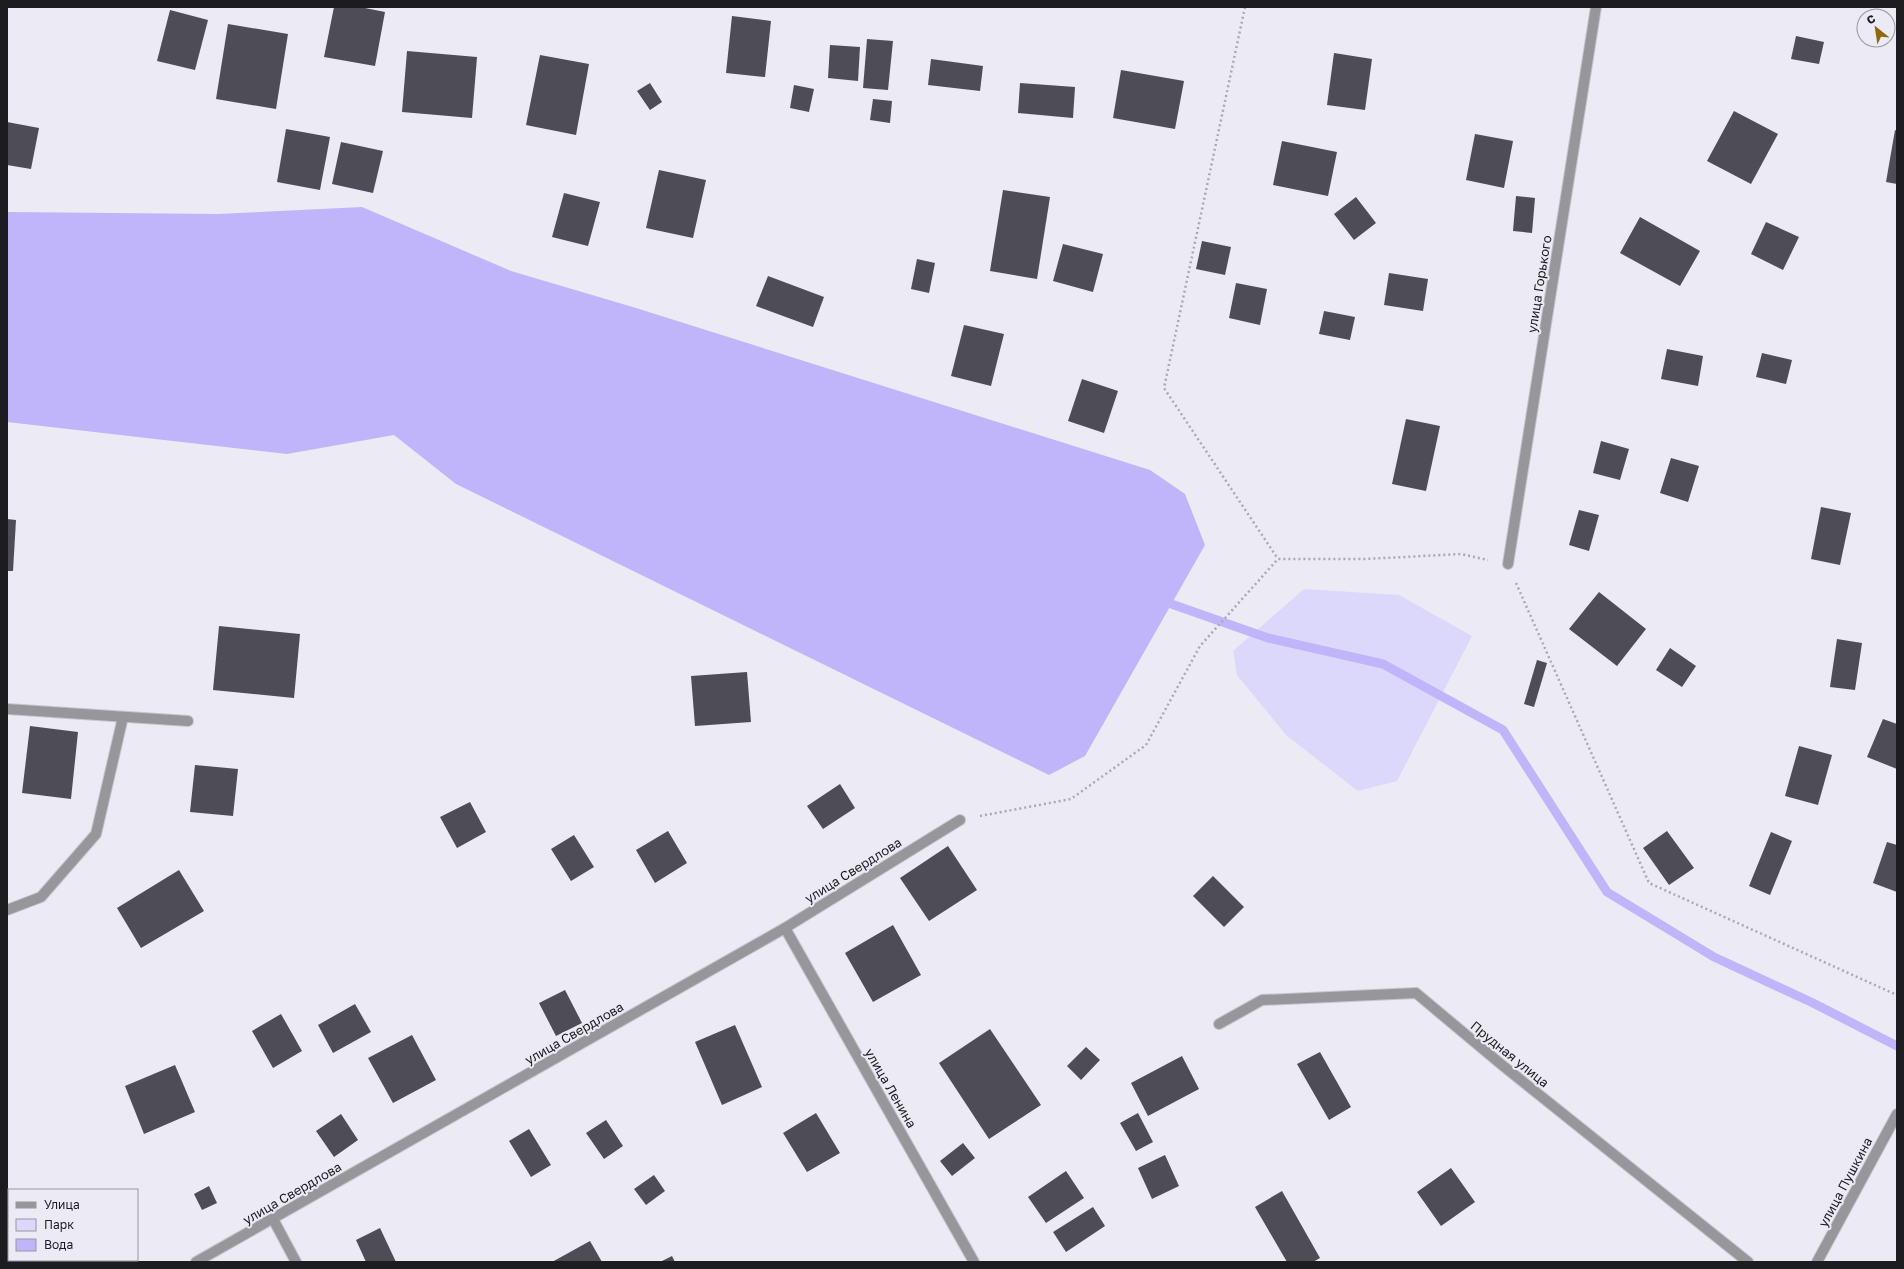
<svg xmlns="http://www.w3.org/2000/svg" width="1904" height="1269" viewBox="0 0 1904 1269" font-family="'Golos Text',sans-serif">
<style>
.green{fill:#dcd8fb}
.water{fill:#c0b5fa}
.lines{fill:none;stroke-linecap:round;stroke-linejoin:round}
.stream{stroke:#c0b5fa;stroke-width:9}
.building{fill:#4e4d56}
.lane-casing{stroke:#c6c5cf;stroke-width:12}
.street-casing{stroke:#c6c5cf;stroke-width:12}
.path{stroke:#aaa9b2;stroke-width:2.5;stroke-dasharray:2 3;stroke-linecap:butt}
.lane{stroke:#97979b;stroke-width:10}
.street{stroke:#97979b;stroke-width:10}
.labels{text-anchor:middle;stroke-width:4;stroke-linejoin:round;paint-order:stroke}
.street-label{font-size:13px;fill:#1d1d21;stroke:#ebeaf5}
</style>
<rect width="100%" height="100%" fill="#ebeaf5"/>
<!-- green -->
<polygon class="green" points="1304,589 1399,595 1472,636 1397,781 1358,791 1286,735 1237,675 1233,651"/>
<!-- water -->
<polygon class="water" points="362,207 511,271 636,308 1150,470 1185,494 1205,545 1085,756 1049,775 456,484 394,435 287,454 7,422 7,212 218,214"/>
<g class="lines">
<!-- stream -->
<polyline class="stream" points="1160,600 1268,638 1383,664 1503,730 1607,892 1714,957 1813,1003 1897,1046"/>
</g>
<!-- building -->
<g class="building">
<polygon points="334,7 360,7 385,12 375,66 324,57"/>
<polygon points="170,10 208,20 195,70 157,61"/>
<polygon points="732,16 771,21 765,77 726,73"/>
<polygon points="228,24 288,34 276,109 216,99"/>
<polygon points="1796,36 1824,42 1819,64 1791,59"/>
<polygon points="867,39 893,41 888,90 863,88"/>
<polygon points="830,45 860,47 858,81 828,78"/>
<polygon points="407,51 477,57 472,118 402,112"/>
<polygon points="1334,53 1372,59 1365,110 1327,105"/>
<polygon points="540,55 589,64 576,135 526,125"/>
<polygon points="931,59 983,66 980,91 928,85"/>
<polygon points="1121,70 1184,81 1175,129 1113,118"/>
<polygon points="650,83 662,102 650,110 637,91"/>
<polygon points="1020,83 1075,87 1073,118 1018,113"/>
<polygon points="794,85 814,89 809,112 790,108"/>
<polygon points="873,99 892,101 890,123 870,120"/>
<polygon points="1734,111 1778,134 1751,184 1707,161"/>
<polygon points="7,122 39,128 31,169 7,165"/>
<polygon points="286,129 330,137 320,190 277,182"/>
<polygon points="1895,130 1897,131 1897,184 1886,182"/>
<polygon points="1475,134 1513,141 1504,188 1466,180"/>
<polygon points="1282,141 1337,152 1328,196 1273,185"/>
<polygon points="341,142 383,151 373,193 332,184"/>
<polygon points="659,170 706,180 693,238 646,228"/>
<polygon points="1003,190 1050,197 1037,279 990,271"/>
<polygon points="564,193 600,202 588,246 552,237"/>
<polygon points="1516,196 1535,198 1532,233 1513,231"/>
<polygon points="1356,197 1376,223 1354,240 1334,214"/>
<polygon points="1640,217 1700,251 1680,286 1620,253"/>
<polygon points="1766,222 1799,237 1783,270 1751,254"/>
<polygon points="1202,241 1231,247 1225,275 1196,269"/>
<polygon points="1063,244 1103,254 1093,292 1053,281"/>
<polygon points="917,259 935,263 929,293 911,289"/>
<polygon points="1389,273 1428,279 1423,311 1384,305"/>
<polygon points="768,276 824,297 813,327 756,306"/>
<polygon points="1236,283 1267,289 1260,325 1229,318"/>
<polygon points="1324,311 1355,317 1350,340 1319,334"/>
<polygon points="964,325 1004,334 991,386 951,376"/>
<polygon points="1667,349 1703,356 1698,386 1661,379"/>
<polygon points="1762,353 1792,360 1786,384 1756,377"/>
<polygon points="1082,379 1118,391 1104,433 1068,421"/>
<polygon points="1406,419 1440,426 1426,491 1392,484"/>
<polygon points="1601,441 1629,449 1620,480 1593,473"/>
<polygon points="1671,458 1699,466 1688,502 1660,493"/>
<polygon points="1821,507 1851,513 1840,565 1811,559"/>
<polygon points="1579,510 1599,515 1589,551 1569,545"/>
<polygon points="7,519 16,520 13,571 7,571"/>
<polygon points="1599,592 1646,629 1617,666 1569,629"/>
<polygon points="219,626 300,634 294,698 213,690"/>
<polygon points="1837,639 1862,643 1855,690 1830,687"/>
<polygon points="1670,648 1696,666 1682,687 1656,670"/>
<polygon points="1537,660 1547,663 1534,707 1524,704"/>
<polygon points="747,672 751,722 695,726 691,676"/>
<polygon points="1883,719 1897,724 1897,769 1867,757"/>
<polygon points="30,726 78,732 71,799 22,793"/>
<polygon points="1799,746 1832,755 1818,805 1785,796"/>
<polygon points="195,765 238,769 233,816 190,812"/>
<polygon points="840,784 855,808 823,829 807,806"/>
<polygon points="470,802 486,832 457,848 440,817"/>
<polygon points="668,831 687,863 655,883 636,850"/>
<polygon points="1667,831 1694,868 1669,885 1643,848"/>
<polygon points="1771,832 1792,841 1770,895 1749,886"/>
<polygon points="574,835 594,867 571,881 551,849"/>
<polygon points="1887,842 1897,845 1897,892 1873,883"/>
<polygon points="948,846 977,890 929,921 900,878"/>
<polygon points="179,870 204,911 141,948 117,908"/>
<polygon points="1213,876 1244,907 1224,927 1193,896"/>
<polygon points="893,925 921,975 873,1002 845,953"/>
<polygon points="565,990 582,1023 556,1036 539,1003"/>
<polygon points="355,1004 371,1032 333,1053 318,1025"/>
<polygon points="281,1014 302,1051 273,1068 252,1031"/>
<polygon points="735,1025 762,1087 722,1105 695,1042"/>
<polygon points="990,1029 1041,1105 989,1139 939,1063"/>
<polygon points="412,1035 436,1080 393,1103 368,1058"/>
<polygon points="1086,1047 1100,1060 1081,1080 1067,1066"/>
<polygon points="1320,1052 1351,1107 1329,1120 1297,1064"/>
<polygon points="1182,1056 1199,1089 1148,1116 1131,1083"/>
<polygon points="175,1065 195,1112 144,1134 125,1086"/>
<polygon points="816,1113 840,1153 807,1172 783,1133"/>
<polygon points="1138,1113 1153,1142 1136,1151 1120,1123"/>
<polygon points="341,1114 358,1140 334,1157 316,1131"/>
<polygon points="606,1120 623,1146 604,1159 586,1133"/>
<polygon points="529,1129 551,1165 531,1177 509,1141"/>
<polygon points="963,1143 975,1158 952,1176 940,1161"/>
<polygon points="1165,1155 1179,1186 1152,1199 1138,1168"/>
<polygon points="1451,1168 1475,1202 1441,1226 1417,1192"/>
<polygon points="1066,1171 1084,1198 1046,1223 1028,1197"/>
<polygon points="654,1175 665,1191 646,1205 634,1189"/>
<polygon points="209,1186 217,1203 202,1210 194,1194"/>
<polygon points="1282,1191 1320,1258 1313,1262 1287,1262 1255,1207"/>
<polygon points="1093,1207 1105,1226 1066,1252 1053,1232"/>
<polygon points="380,1228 396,1262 366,1262 356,1240"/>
<polygon points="590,1241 602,1262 552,1262"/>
<polygon points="9,1249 9,1260 78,1260 75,1262 7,1262 7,1250"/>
<polygon points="672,1256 675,1262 660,1262"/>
</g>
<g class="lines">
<!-- lane casing -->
<g class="lane-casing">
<g id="lane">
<polyline points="7,709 188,721"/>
<polyline points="7,910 41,897 96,834 123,717"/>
</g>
</g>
<!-- street casing -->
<g class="street-casing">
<g id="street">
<polyline points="1508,564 1596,7"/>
<polyline points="785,928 974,1262"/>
<polyline points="1219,1024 1262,1000 1416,993 1502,1065 1748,1262"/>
<polyline points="273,1219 296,1262"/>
<polyline points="196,1262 785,928 960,820"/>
<polyline points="1817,1262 1897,1114"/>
</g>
</g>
<!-- path -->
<g class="path">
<polyline points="1245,7 1164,388 1278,559"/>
<polyline points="1516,583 1649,883 1897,995"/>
<polyline points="980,816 1071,799 1146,745 1200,646 1278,559 1365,559 1461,554 1488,560"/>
</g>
<!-- lane -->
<use href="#lane" class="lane"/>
<!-- street -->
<use href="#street" class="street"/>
</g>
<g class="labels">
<!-- street labels -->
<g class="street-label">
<text transform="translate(1539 284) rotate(-81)" y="5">улица Горького</text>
<text transform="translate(853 870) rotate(-32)" y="5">улица Свердлова</text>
<text transform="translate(574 1033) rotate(-30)" y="5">улица Свердлова</text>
<text transform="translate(1510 1054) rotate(39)" y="5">Прудная улица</text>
<text transform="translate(891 1088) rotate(60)" y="5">улица Ленина</text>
<text transform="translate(1845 1182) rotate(-62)" y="5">улица Пушкина</text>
<text transform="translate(292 1193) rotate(-30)" y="5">улица Свердлова</text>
</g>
</g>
<!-- border -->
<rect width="1904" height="1269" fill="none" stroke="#1d1d21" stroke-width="16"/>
<!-- legend -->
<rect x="8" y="1189" width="130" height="72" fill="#ebeaf5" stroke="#9998a0"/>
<rect x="16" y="1202" width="20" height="6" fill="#97979b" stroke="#9998a0"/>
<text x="44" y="1209" font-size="12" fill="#1d1d21">Улица</text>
<rect x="16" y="1219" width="20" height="12" fill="#dcd8fb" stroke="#9998a0"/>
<text x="44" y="1229" font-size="12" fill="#1d1d21">Парк</text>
<rect x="16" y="1239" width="20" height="12" fill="#c0b5fa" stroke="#9998a0"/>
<text x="44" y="1249" font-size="12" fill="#1d1d21">Вода</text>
<!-- north arrow -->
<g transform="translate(1876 28) rotate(330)"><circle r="19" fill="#ebeaf5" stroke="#9998a0"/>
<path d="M0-3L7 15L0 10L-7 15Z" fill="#8f670c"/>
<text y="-6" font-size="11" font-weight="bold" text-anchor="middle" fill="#1d1d21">С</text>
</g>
</svg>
